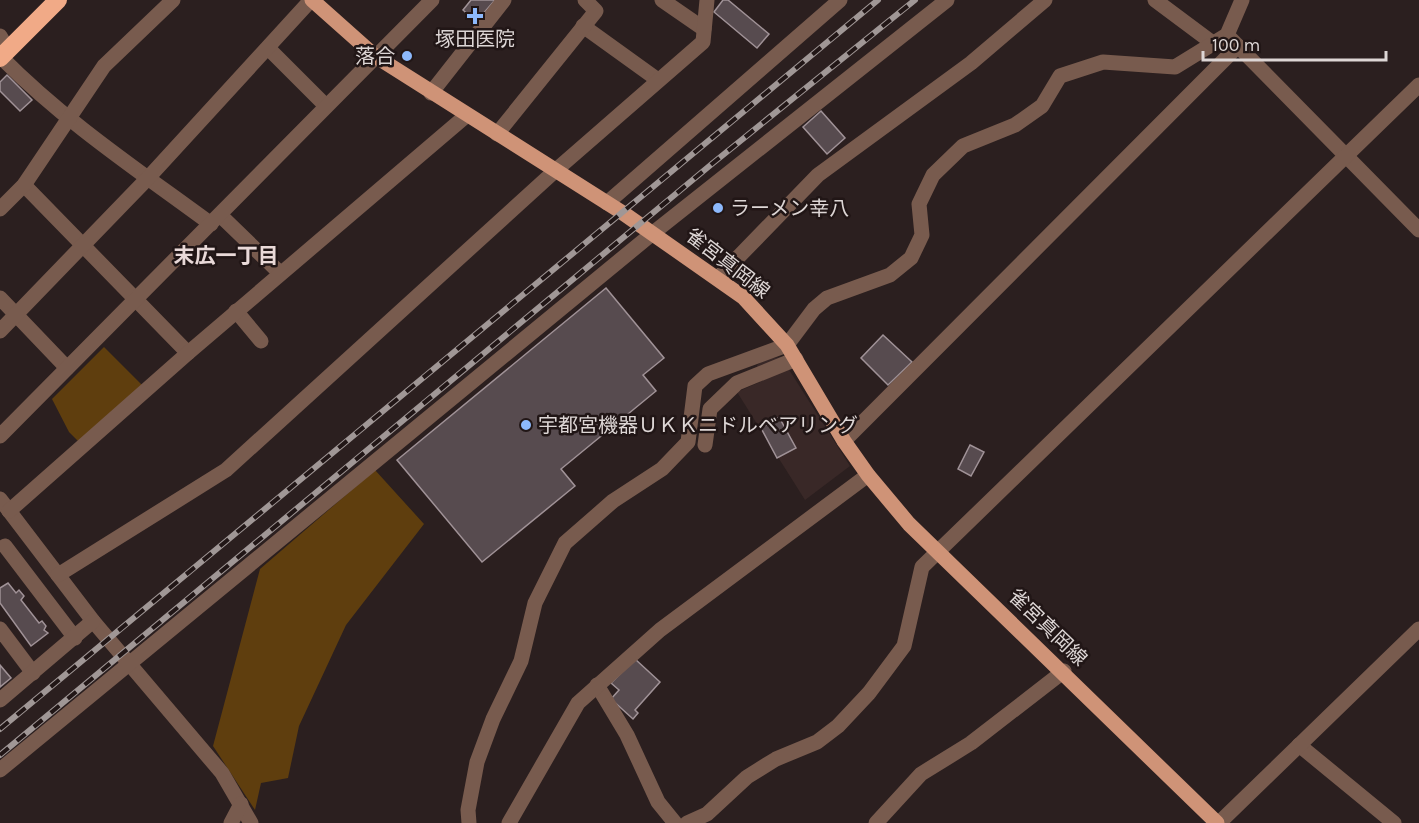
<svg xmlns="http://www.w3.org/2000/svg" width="1419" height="823" viewBox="0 0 1419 823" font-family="Karla,'Noto Sans JP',sans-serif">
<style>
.built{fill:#392827}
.green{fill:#5f3e0e}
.building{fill:#574b4f;stroke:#a09297;stroke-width:1.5}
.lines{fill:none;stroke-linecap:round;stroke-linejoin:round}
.minor{stroke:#785b4e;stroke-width:15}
.major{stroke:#cf9377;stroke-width:15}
.highway{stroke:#f1aa87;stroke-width:18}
.rail-casing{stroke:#a09796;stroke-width:6}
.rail{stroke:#211616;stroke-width:4;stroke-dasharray:11;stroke-linecap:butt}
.poi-dot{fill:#8db9fc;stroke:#211616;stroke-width:2}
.labels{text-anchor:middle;stroke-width:5;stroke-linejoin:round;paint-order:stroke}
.poi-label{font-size:20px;fill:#ddd6d5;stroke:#211616;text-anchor:start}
.street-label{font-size:20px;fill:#ddd6d5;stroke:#211616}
.neighbourhood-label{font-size:21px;font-weight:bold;fill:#e9d9d8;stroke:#211616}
</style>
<rect width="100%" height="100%" fill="#2b1f1f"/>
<!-- built -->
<polygon class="built" points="781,357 850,466 805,500 737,392 760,382 757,365 765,359"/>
<!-- green -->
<g class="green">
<polygon points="104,347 144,387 81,444 69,432 52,399"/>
<polygon points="375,470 424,524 346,625 299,726 288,778 261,783 255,810 213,746 260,569"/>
</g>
<!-- building -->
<g class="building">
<polygon points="471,0 495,0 476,22 463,10"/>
<polygon points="723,0 728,0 769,34 757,48 714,12"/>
<polygon points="7,75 32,100 20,111 0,91 0,82"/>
<polygon points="821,111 845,138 827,154 803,127"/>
<polygon points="606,288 664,358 643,375 656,391 561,469 575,486 482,562 397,460"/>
<polygon points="883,335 912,362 888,385 861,358"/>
<polygon points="779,417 796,448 777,458 761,428"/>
<polygon points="970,445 984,452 971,476 958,469"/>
<polygon points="8,583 16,593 19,590 24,596 21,600 39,623 42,621 46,626 44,630 48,633 31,646 0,603 0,588"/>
<polygon points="635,659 660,682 635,710 638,713 633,719 611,699 619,690 611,683"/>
<polygon points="0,665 11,678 0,687"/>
</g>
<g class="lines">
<!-- minor -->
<g class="minor">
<polyline points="662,0 704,29"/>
<polyline points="1155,0 1214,44"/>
<polyline points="583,26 658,80"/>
<polyline points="0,36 8,50"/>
<polyline points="1231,39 1419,230"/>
<polyline points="268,48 326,106"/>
<path d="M1,57c63,64 138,114 210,167"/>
<polyline points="431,93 504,0"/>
<polyline points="497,134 596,11 585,0"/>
<polyline points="24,185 188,353"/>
<polyline points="607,203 840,0"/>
<polyline points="0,209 24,185 104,66 173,0"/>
<polyline points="220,215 280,273"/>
<polyline points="718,278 818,175 971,63 1045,0"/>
<polyline points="0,298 67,368"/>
<polyline points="236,311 261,341"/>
<polyline points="0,331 148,178 311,0"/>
<polyline points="0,436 432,0"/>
<polyline points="844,441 1238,46"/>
<polyline points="705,445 710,409 737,383 796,359"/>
<polyline points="0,499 93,621 222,773 251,823"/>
<polyline points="9,511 188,353 467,115"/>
<polyline points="5,546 75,638"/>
<polyline points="58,575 226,470 556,170 703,42 707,0"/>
<polyline points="0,629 33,673"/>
<polyline points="597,685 627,735 658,802 675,823"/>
<polyline points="0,700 93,621"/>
<polyline points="1299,745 1394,823"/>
<polyline points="0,770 653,233 947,0"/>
<polyline points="231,823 241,804"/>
<polyline points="469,823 468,810 477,762 493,719 521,661 535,603 565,543 613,501 662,469 688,442 695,386 708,374 787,345 814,309 827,298 890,275 911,258 922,235 919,204 933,175 963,146 1015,125 1042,106 1060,76 1103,62 1175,67 1227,35 1242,0"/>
<polyline points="509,823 578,703 660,630 868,475"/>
<polyline points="687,823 707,814 747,777 776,759 817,742 838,726 869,693 904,646 922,567 1419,85"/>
<polyline points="876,823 921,774 971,743 1064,671"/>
<polyline points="1219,823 1419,629"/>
</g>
<!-- major -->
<polyline class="major" points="312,0 375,56 623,213 743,297 787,345 844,441 868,475 909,524 1217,823"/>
<!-- highway -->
<polyline class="highway" points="0,58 58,0"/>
<!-- rail casing -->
<g class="rail-casing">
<g id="rail">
<polyline points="0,729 878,0"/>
<polyline points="0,755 713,163 915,0"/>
</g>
</g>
<!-- rail -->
<use href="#rail" class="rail"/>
</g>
<!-- markers -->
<g class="poi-dot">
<path d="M472 7h6v6h6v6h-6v6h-6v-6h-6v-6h6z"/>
<circle cx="407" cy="56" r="6"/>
<circle cx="718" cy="208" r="6"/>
<circle cx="526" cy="425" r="6"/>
</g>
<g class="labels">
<!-- poi labels -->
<g class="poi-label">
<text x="475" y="46" text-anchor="middle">塚田医院</text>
<text x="395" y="63" text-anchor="end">落合</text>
<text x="730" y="215">ラーメン幸八</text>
<text x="538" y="432">宇都宮機器ＵＫＫニドルベアリング</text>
</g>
<!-- street labels -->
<g class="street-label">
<text transform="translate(728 263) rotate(38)" y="7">雀宮真岡線</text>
<text transform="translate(1048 627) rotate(44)" y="7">雀宮真岡線</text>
</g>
<!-- neighbourhood labels -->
<g class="neighbourhood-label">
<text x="226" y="263">末広一丁目</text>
</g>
</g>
<!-- scale -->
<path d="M1203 51v9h183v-9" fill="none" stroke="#ddd6d5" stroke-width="3"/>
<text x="1212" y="51" font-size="18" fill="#ddd6d5" stroke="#211616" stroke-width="4.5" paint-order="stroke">100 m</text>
</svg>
